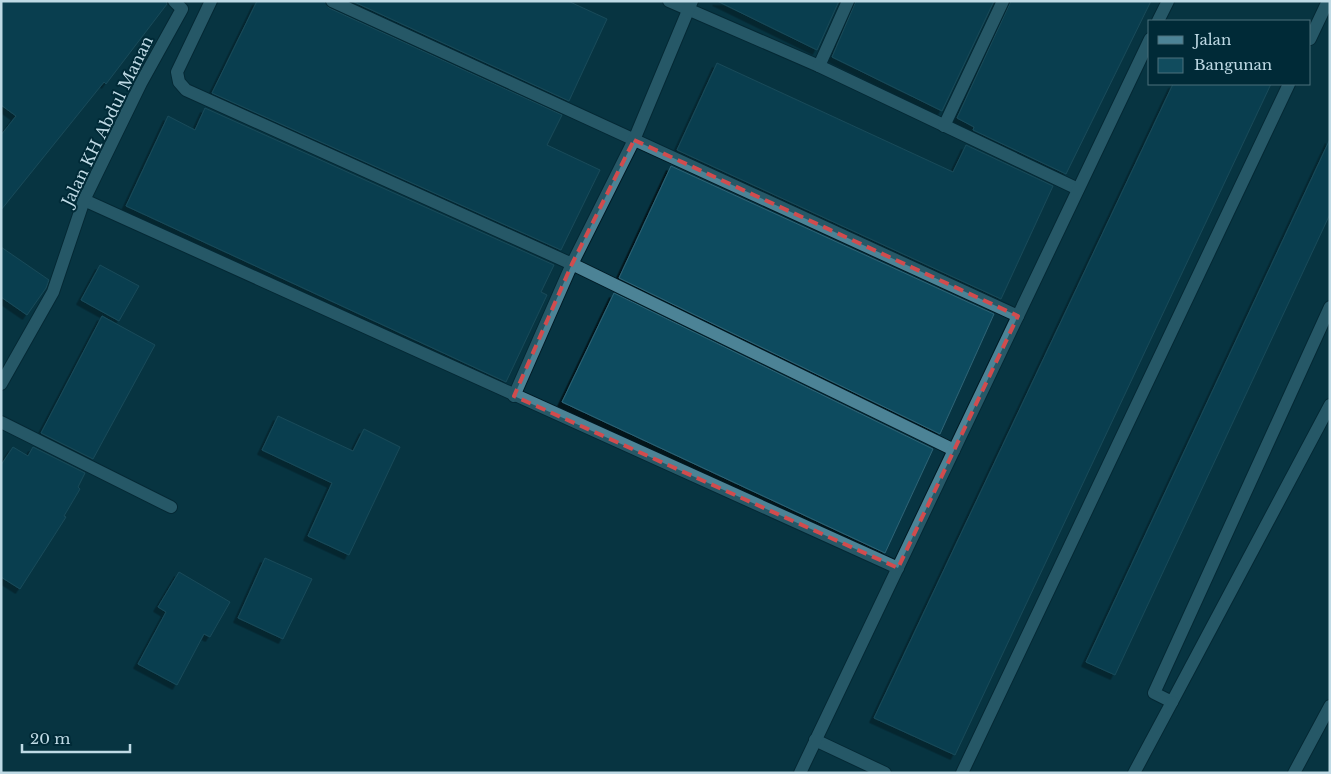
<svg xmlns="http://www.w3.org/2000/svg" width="1331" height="774" viewBox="0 0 1331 774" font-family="'Libre Baskerville',serif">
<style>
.building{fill:#114c5e;stroke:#2d6477;filter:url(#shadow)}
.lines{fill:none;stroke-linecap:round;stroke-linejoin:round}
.minor-casing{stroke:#001a24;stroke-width:14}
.minor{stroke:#4c8396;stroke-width:12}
.marked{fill:none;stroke:#d14c4e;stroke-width:4;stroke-dasharray:10 6;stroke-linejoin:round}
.labels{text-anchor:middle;stroke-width:4;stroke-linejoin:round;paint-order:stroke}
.street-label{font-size:16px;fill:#bfdae5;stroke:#002a37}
</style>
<defs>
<filter id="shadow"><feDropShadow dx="-4.5" dy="4.5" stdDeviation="0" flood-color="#0009"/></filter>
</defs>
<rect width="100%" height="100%" fill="#073442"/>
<!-- building -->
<g class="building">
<polygon points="1,1 166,1 167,4 106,84 104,82 1,210 1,135 16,116 1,105"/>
<polygon points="257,1 324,1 329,8 562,115 547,145 600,170 561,250 212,93"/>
<polygon points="352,1 568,1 607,19 569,101"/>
<polygon points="717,1 839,1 817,50"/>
<polygon points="856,1 994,1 942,111 832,57"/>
<polygon points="1011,1 1151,1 1066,174 973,130 974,127 957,118"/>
<polygon points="717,63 953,172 966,145 1053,186 1001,299 677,150"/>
<polygon points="1173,84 1271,84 955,755 874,718"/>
<polygon points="205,108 554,265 541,292 547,295 506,382 126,206 168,116 195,130"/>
<polygon points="1330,139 1330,214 1115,675 1086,662"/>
<polygon points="671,166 994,314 940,434 619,278"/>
<polygon points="1,247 49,280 46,288 27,315 1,297"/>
<polygon points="100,265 139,286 119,321 81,300"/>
<polygon points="614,293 933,449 885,553 562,402"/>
<polygon points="102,316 155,345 93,459 41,433"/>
<polygon points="278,416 353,451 364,429 400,447 349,555 308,536 332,483 262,450"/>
<polygon points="13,447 28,456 33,447 85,473 78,487 80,489 64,516 66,517 20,589 1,577 1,465"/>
<polygon points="265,558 312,579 283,639 238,618"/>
<polygon points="179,572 230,602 210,637 204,634 177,685 138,664 166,612 158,607"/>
</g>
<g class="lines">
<!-- minor casing -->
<g class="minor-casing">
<g id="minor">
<polyline points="211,1 177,72 179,82 186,90 572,264 954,450"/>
<polyline points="332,1 1018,316"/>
<polyline points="669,1 819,66 1078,189"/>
<polyline points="1158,21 1168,1"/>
<polyline points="1310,39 1328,1"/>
<polyline points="819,66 848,1"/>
<polyline points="944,126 1003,1"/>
<polyline points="84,200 898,568"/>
<polyline points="1330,307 1154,693 1172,702 1330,405"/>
<polyline points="1,384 53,292 84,200 141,83 182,9 174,1"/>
<polyline points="514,396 572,264 634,140 692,1"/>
<polyline points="1,422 171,507"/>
<polyline points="815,740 885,773"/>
<polyline points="800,773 1150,39"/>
<polyline points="962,773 1289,84"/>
<polyline points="1134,773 1172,702"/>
<polyline points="1294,773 1330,706"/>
</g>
</g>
<!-- minor -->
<use href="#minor" class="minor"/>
</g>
<!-- marked area -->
<path d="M0 0H1331V774H0ZM634,140l384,176 -120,252 -384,-172 58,-132z" fill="#073442" fill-opacity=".55" fill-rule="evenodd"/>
<path class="marked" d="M634,140l384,176 -120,252 -384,-172 58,-132z"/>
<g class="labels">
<!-- street labels -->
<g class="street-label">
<text transform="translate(107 121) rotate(-64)" y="6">Jalan KH Abdul Manan</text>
</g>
</g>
<!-- border -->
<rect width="1331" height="774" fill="none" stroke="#bfdae5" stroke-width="5"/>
<!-- legend -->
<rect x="1148" y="20" width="162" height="65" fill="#002a37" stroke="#4c707d"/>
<rect x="1158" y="36" width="25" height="8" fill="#4c8396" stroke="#4c707d"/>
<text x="1194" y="45" font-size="15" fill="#bfdae5">Jalan</text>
<rect x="1158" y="58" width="25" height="15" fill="#114c5e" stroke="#4c707d"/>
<text x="1194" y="70" font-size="15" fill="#bfdae5">Bangunan</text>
<!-- scale -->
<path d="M22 744v8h108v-8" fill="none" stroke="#bfdae5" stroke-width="2.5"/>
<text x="30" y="744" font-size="15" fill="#bfdae5" stroke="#002a37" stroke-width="4" paint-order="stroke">20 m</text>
</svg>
